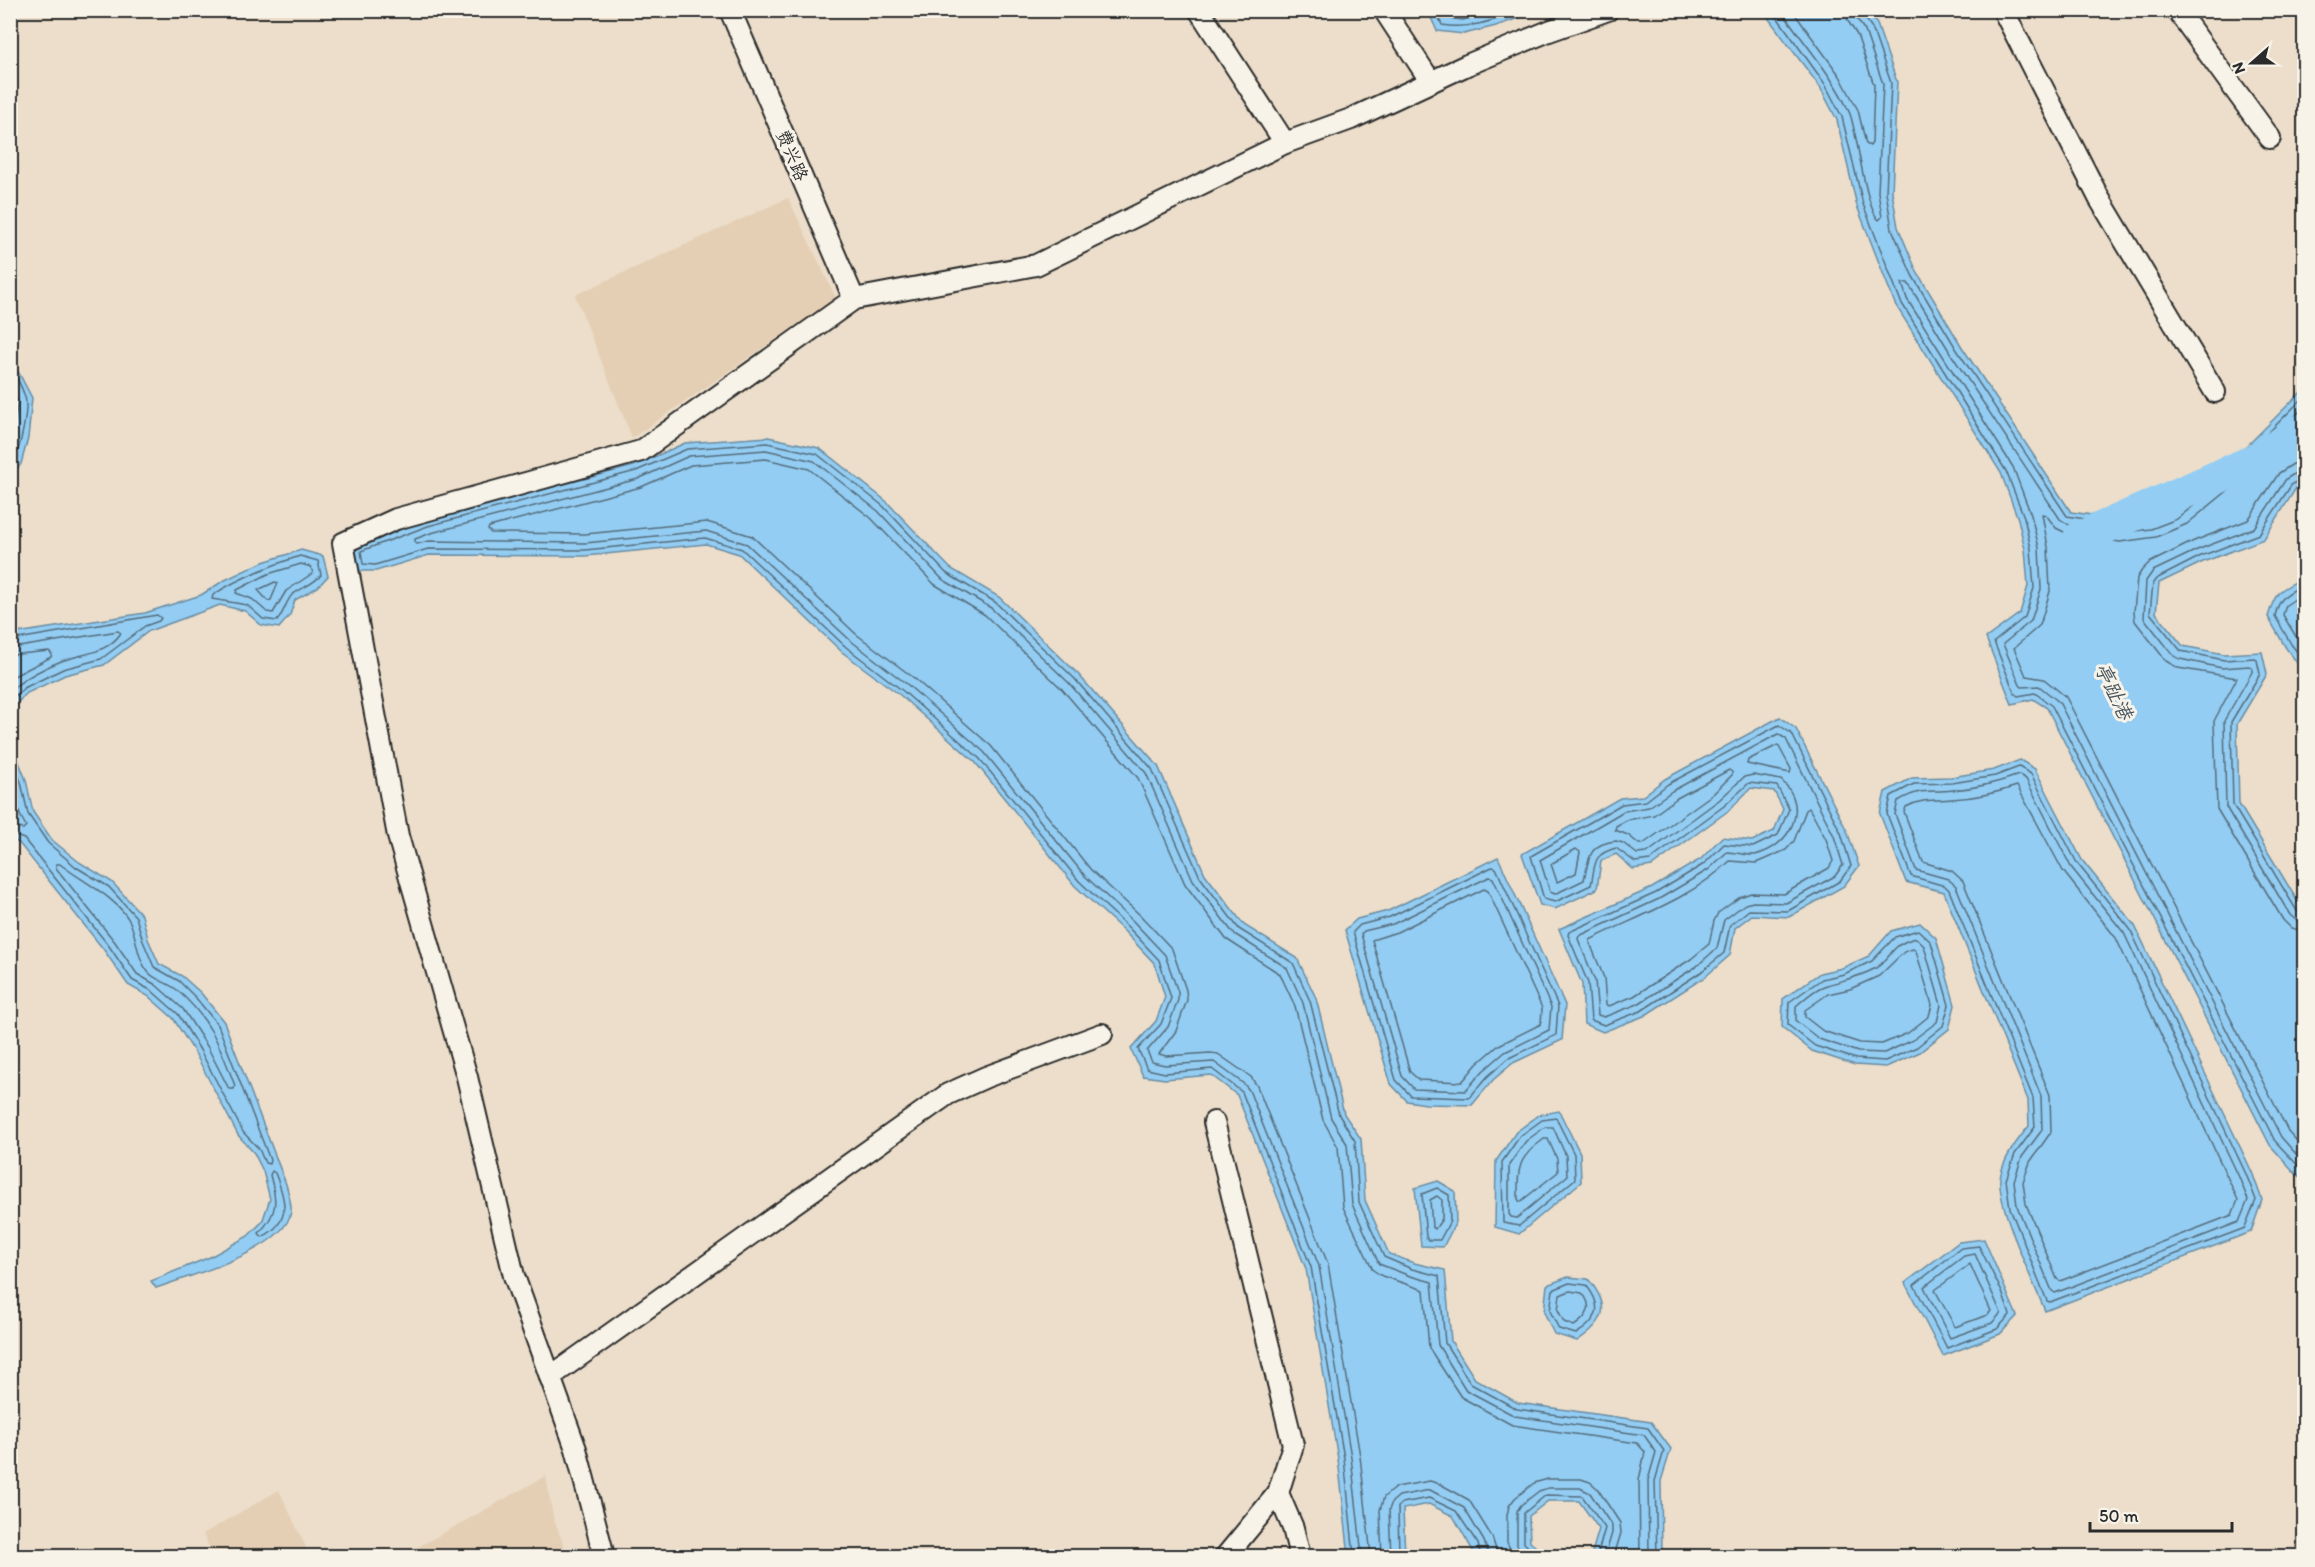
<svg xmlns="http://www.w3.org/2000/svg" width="2315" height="1567" viewBox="0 0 2315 1567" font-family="Itim,'LXGW WenKai TC',sans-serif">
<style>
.built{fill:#e4cfb5}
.water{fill:#93cdf3;stroke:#698ca3;stroke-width:1.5}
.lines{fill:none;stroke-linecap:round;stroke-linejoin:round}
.shore{stroke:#556c7b;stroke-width:1.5}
.river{stroke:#93cdf3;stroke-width:34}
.minor-casing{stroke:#2b2b2b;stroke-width:24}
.minor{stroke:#f7f3e8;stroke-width:20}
.labels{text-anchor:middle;stroke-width:6;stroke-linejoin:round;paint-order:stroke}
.street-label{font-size:18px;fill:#2b2b2b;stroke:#f7f3e8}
.water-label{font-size:20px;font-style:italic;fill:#45545d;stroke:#f7f3e8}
</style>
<rect width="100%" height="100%" fill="#ecdeca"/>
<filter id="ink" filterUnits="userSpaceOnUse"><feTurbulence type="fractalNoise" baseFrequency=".0167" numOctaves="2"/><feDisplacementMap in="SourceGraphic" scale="12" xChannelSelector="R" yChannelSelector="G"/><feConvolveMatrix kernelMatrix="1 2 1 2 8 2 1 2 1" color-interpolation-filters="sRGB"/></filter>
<g filter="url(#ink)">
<!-- built -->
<g class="built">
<polygon points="788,198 836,298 632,438 575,295"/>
<polygon points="546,1476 553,1517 568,1556 402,1556"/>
<polygon points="279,1490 310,1556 213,1556 203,1534"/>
</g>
<!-- water -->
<g class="water">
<polygon points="1428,11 1539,11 1496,26 1464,34 1437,31"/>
<polygon points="1763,11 1867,11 1877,24 1897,82 1892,192 1898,227 1917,272 1962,347 2071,512 2120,519 2148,516 2172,507 2249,444 2304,389 2304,483 2296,488 2264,539 2203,562 2159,583 2156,613 2183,646 2224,654 2262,652 2267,674 2237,724 2239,804 2304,912 2304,1179 2296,1174 2270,1145 2047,708 2033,699 2012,704 1986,638 2020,613 2028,586 2025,549 2018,519 2001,473 1895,304 1857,206 1837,120 1820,87"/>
<polygon points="10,356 32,398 28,438 21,464 11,477"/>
<polygon points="768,437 819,448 886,501 950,568 999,597 1078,674 1158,766 1205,874 1244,925 1297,958 1316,998 1344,1114 1361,1139 1365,1200 1389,1254 1414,1263 1445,1270 1451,1341 1475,1379 1518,1403 1651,1422 1671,1449 1661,1481 1662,1556 1591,1556 1599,1529 1579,1501 1548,1501 1529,1516 1530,1542 1547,1556 1476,1556 1453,1516 1429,1504 1403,1509 1405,1556 1349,1556 1338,1459 1306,1269 1237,1095 1211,1075 1165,1079 1143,1076 1131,1049 1156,1021 1165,997 1155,964 1124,931 1075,886 975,762 900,695 842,652 739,554 706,544 585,556 429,555 376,571 358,571 353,547 426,520 634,466 685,443"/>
<polygon points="301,550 323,556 328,576 318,587 295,600 290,615 279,628 261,625 245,611 220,605 149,631 104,665 65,675 27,693 11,709 11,632 17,633 145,613 201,595 223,581 263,562"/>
<path d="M2304,578v88l-3,2 -15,-20 -18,-31c7,-26 12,-28 36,-39z"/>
<polygon points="1780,717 1796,729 1847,831 1859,866 1844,886 1789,917 1752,915 1735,928 1730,955 1705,977 1644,1016 1603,1032 1584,1024 1582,984 1559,929 1652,888 1701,859 1722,837 1752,841 1774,831 1783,809 1774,791 1751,788 1728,811 1652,866 1633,869 1616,854 1601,861 1597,889 1555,909 1540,905 1522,854 1620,798 1643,796 1665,779"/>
<path d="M10,739l16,41 7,32 19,28 27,22 33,20 30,33 6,24 11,25 23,12 19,17 23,29 62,162c2,8 6,20 5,28 -6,38 -102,64 -135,76l-5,-7 59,-24 38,-21 14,-14 8,-23 -7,-28 -9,-18 -16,-18 -43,-82 -22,-35 -25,-22 -20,-11 -24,-35 -85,-107 -8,-4z"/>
<path d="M2020,760l15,9 47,91 53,66 117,246 10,28 -11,32 -206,79c-12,-30 -48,-104 -45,-133 3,-20 17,-37 29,-52l-1,-26 -84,-208 -38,-10 -26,-68 5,-22 27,-14 39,-1 43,-7z"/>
<polygon points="1498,857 1565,1005 1562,1040 1513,1063 1493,1080 1472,1105 1426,1104 1407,1101 1391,1084 1345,930 1357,919 1388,911"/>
<polygon points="1920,923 1936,938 1955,1005 1949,1029 1920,1052 1886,1067 1855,1065 1812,1051 1782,1027 1783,999 1820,973 1842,968 1869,956 1891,931"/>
<polygon points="1559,1111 1580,1153 1581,1182 1519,1234 1495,1227 1496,1161 1516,1132 1539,1115"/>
<polygon points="1438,1181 1455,1191 1456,1222 1443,1247 1421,1246 1415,1188"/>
<polygon points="1984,1239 2017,1316 2000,1334 1943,1356 1905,1283 1959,1242"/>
<path d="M1568,1277l20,2c24,28 17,43 -11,62l-23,-7 -10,-22 3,-27z"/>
</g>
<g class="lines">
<!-- shore -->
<g class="shore">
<path d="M1435,10l7,15c28,5 53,-5 80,-15"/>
<polyline points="1443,10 1447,18 1463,20 1500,10"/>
<polyline points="1772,10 1825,84 1842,117 1863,204 1901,302 2006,471 2024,517 2031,549 2034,588 2025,617 1994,642 2015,694 2018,696 2035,693 2052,706 2275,1141 2304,1172"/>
<path d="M1781,10c23,34 53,66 69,104 8,22 15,94 29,106l3,-3 -4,-25 5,-108 -18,-53 -8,-12 -2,-9"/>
<polyline points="1792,10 1840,76 1858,110 1866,144 1870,146 1872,143 1874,85 1857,35 1848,21 1846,10"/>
<polyline points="1863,10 1863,15 1872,28 1891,83 1886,192 1892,229 1912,275 1957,350 2067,516 2121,525 2149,522 2174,512 2253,448 2304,397"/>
<path d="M10,366c6,10 12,21 15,31 4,13 -6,60 -15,70"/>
<polyline points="10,383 18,401 10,451"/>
<polyline points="2304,407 2258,454 2177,519 2151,529 2120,533 2069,525 2060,519 1951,354 1908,283 1902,283 1907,299 2013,467 2031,515 2039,548 2041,589 2031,621 2003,644 2020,685 2022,687 2039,686 2059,702 2281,1137 2304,1163"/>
<polyline points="2304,420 2264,461 2187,524 2156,537 2120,542 2068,534 2056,528 2046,515 2042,514 2048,547 2050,591 2040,625 2014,648 2026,676 2044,679 2066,697 2288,1131 2304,1149"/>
<polyline points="2304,462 2293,464 2279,473 2248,520 2194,541 2149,563 2142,570 2137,578 2134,612 2135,621 2166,661 2178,668 2237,678 2214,721 2217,809 2283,920 2291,928 2304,931"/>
<polyline points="2304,471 2297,472 2286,479 2254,528 2197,550 2153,571 2146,581 2144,618 2174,656 2180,659 2222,668 2249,666 2252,668 2252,672 2224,721 2226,807 2290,915 2297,921 2304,922"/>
<polyline points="2304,478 2292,484 2259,534 2201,556 2156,579 2153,583 2150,613 2181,651 2224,660 2255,658 2257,660 2260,674 2231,722 2233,805 2297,911 2304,914"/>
<path d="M300,556l18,5 3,14c-8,10 -19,12 -29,20 -6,6 -8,18 -15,26l-14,-2 -16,-14 -35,-6 1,-4c27,-18 56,-29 87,-39z"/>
<polygon points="301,564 311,567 313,573 286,591 273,613 267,612 252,599 236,593 237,590 268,574"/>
<polygon points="275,582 278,583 271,600 268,601 258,590"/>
<path d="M2304,585c-17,8 -25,12 -29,31l16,28 13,17"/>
<polyline points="2304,593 2286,605 2283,615 2304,650"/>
<polyline points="10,638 18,639 157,615 161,618 159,621 145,626 101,659 63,669 24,688 10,701"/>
<path d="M10,646l9,1 99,-16 3,2c-15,22 -40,20 -62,29 -17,7 -35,16 -49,29"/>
<polyline points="10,655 49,651 52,654 51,657 10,678"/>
<path d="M1779,725l13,9 49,99 10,33 -11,15 -52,30 -39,-1 -19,15 -6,28 -23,19 -60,39 -37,14 -13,-5 -3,-37 -20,-48 1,-3 87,-39 48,-29 20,-20 29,3 25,-12 11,-26 -12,-23 -28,-3 -25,23 -74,54 -15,2 -19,-14c-25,7 -20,16 -25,37l-36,17 -11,-3 -13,-43 91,-52 24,-3 22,-17z"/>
<path d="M1778,734l8,5 48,97 9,29 -8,11 -49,27 -33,-1 -8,2 -21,16 -7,28 -20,18 -59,38 -34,13 -6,-2 -3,-34 -17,-42 1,-3 80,-37 49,-29 19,-18c9,0 19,4 28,3 35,-8 56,-48 26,-75l-28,-5 -9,2 -25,23 -72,53 -10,1 -14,-11 -7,-2c-28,3 -27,17 -32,39l-29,14 -5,-2 -10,-32 84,-49 25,-4 23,-16z"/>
<polygon points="1778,745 1791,769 1790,773 1747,764 1748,760"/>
<polyline points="10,755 21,782 28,814 48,843 76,867 109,887 136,917 143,941 154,967 179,981 196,998 218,1025 270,1160 269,1164 265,1163 259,1149 243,1132 200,1050 178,1014 152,991 132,980 109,946 24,839 10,834"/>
<polygon points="2019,767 2031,774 2077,863 2130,929 2246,1174 2256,1200 2245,1228 2050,1302 2047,1301 2010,1208 2006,1180 2015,1154 2035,1127 2033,1098 1949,890 1945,886 1911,876 1887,814 1891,796 1914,784 1952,783 1995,776"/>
<polygon points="1729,770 1732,772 1732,775 1713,794 1643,844 1639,844 1628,835 1615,830 1616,826 1627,820 1654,815 1677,798"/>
<path d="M2019,775l7,4 45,88 53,66 115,244 9,23 -9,22 -184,71 -3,-2 -35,-85 -3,-25 8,-24 20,-27 -1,-34 -85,-210 -8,-7 -32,-9 -21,-56 3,-13c24,-14 30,-8 55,-11 23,-2 44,-7 66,-15z"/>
<polyline points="10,776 20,815 26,826 23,829 10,826"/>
<path d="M2017,786l46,85 53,67 122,262 -6,15 -172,66 -3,-2 -31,-75 -3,-22 7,-20 21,-30 -1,-37 -87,-214 -11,-10 -29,-9 -19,-50 2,-5c16,-9 28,-6 46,-8 22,-1 44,-6 65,-13z"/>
<path d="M1809,808l17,31 7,22 -4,7 -45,26 -33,-1 -11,4 -22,16 -4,8 -5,23 -18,15 -57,37 -25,10 -3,-1 -2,-27 -14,-35v-3c50,-25 99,-40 140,-79l26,2 30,-13 8,-9 12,-31z"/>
<polygon points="1576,849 1580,852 1576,873 1557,882 1551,864"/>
<path d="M56,864h4c21,17 58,34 70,58 7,16 7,38 19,51 8,8 20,10 28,17 33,29 43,55 58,96l-1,3h-5l-22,-43 -24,-37 -27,-24 -19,-11 -22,-32 -59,-74z"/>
<polygon points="1492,867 1496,868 1558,1006 1556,1035 1509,1058 1488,1076 1469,1098 1411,1096 1396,1080 1353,932 1360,925 1390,917"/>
<polygon points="1489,877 1493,878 1551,1007 1549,1030 1505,1052 1483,1071 1465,1091 1414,1089 1402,1076 1361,934 1364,931 1393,924"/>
<polygon points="1484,889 1488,891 1542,1008 1541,1024 1499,1045 1477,1064 1462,1082 1419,1080 1410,1072 1372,940 1397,932"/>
<polygon points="1918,930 1931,942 1949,1005 1943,1026 1917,1047 1885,1061 1856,1059 1815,1046 1788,1025 1789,1002 1822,979 1844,974 1872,961 1895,937"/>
<path d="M1916,938l8,8 17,59 -4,17 -24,18 -29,13 -26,-1 -39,-13 -23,-18v-15c9,-8 20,-18 31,-21 17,-5 33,-8 49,-17 18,-12 13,-23 40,-30z"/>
<polygon points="1913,949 1916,951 1932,1005 1929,1016 1908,1033 1882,1044 1860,1043 1823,1031 1805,1017 1805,1010 1828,994 1850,989 1879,976 1904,952"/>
<polygon points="1556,1118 1574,1154 1575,1179 1519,1226 1503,1223 1502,1162 1520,1136 1542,1120"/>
<polygon points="1545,1127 1553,1127 1566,1156 1567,1176 1517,1218 1511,1217 1509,1214 1509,1165 1526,1141"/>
<path d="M1544,1139h4l9,20 1,13 -38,30 -2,-3c0,-31 -1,-41 26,-60z"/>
<path d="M272,1171l3,2c11,27 17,49 -13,64l-3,-4c20,-21 18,-33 11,-58z"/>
<polygon points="1437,1188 1449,1195 1450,1221 1440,1240 1428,1240 1426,1237 1422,1194"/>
<polygon points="1437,1196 1442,1200 1442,1219 1435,1229 1432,1227 1430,1200"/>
<polygon points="1979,1246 2002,1292 2010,1315 1997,1329 1947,1348 1914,1285 1961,1248"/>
<polygon points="1975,1254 2001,1313 1992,1323 1950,1338 1924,1287 1964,1256"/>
<polygon points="1970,1264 1991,1311 1987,1315 1955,1327 1935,1290"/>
<path d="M1569,1283l17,2c18,22 12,36 -10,49l-17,-5 -9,-18 3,-21z"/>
<path d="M1570,1291l12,2c12,13 6,24 -8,33l-10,-4 -6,-12 2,-15z"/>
<polyline points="1354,1556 1344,1458 1311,1267 1242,1092 1212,1069 1165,1073 1147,1069 1138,1049 1161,1024 1171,998 1159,960 1128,927 1079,881 979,758 903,691 846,647 742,549 705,538 585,550 428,549 375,565 363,564 361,551 428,526 636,471 687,449 767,443 817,454 883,506 946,573 995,602 1074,678 1152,769 1200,877 1239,929 1293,963 1310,1001 1339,1115 1355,1141 1359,1202 1384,1257 1412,1269 1439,1276 1445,1343 1471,1384 1517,1409 1648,1428 1664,1451 1655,1481 1657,1556"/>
<polyline points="1362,1556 1351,1457 1319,1266 1249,1090 1244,1084 1214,1062 1165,1065 1152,1062 1147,1051 1168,1027 1178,1000 1178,992 1165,955 1133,921 1085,876 984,752 908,685 851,641 747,544 706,531 585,543 429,541 417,544 415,542 415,539 431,533 638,479 689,456 766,450 814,461 878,511 942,579 991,608 1069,683 1146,773 1193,880 1233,933 1287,968 1303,1003 1331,1118 1347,1144 1352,1204 1379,1264 1410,1276 1432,1282 1438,1345 1466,1390 1515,1416 1644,1435 1656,1452 1648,1480 1649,1556"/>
<polyline points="1371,1556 1360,1456 1328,1264 1257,1086 1251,1077 1218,1054 1210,1053 1166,1056 1159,1054 1176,1031 1187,1000 1186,990 1172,949 1140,915 1091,870 991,746 914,678 856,634 752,536 707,522 585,534 491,533 488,530 489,527 641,487 691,465 766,459 809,469 871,518 934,584 985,615 1062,689 1138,778 1185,884 1226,939 1280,974 1295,1006 1323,1120 1338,1147 1343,1207 1373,1270 1382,1276 1424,1290 1429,1348 1461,1397 1512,1425 1637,1443 1645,1452 1639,1480 1640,1556"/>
<polyline points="1382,1556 1380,1510 1384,1497 1396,1487 1430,1481 1440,1484 1469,1500 1492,1537 1498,1556"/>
<polyline points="1391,1556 1389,1510 1392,1502 1399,1496 1430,1490 1464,1508 1484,1541 1489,1556"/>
<polyline points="1399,1556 1398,1507 1402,1503 1429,1498 1456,1511 1478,1544 1481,1556"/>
<polyline points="1513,1556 1507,1542 1507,1515 1509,1506 1515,1498 1534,1483 1548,1479 1581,1479 1590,1482 1597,1488 1620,1523 1621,1533 1614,1556"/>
<polyline points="1526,1556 1517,1545 1517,1511 1521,1505 1539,1491 1548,1488 1580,1488 1590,1493 1612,1526 1612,1533 1605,1556"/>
<polyline points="1538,1556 1524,1543 1524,1513 1546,1495 1582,1496 1605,1528 1597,1556"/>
</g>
<!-- river -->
<polyline class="river" points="2080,538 2254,461 2304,430"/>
<!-- minor casing -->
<g class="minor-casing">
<g id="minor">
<polyline points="730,10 854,299"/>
<polyline points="1199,10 1285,143"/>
<polyline points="1384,10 1431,82"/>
<polyline points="2003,10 2099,198 2215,392"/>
<polyline points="2177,10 2270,138"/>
<polyline points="1214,1122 1293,1445 1278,1493 1226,1556"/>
<polyline points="550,1377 948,1094 986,1077 1102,1034"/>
<polyline points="1278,1493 1293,1528 1300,1556"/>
<polyline points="604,1556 576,1449 514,1276 467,1077 398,836 343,543 396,519 641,451 854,299 1036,265 1285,143 1351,119 1467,65 1549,31 1608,10"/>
</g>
</g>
<!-- minor -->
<use href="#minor" class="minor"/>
</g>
</g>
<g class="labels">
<!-- street labels -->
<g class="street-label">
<text transform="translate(792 155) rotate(67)" y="6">费兴路</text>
</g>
<!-- water labels -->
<g class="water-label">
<text transform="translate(2114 691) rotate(64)" y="7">亭趾港</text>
</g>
</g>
<!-- margin -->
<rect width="2315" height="1567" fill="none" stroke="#f7f3e8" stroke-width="36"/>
<rect x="18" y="18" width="2279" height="1531" fill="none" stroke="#2b2b2b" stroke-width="2" filter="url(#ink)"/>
<!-- north arrow -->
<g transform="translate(2252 63) rotate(249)" stroke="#f7f3e8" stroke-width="4.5" paint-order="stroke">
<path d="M0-4.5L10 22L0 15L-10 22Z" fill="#2b2b2b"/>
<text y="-9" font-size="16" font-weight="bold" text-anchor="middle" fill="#2b2b2b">N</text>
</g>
<!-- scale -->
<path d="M2090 1522v9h142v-9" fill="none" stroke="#2b2b2b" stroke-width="3"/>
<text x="2099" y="1522" font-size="18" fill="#2b2b2b" stroke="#f7f3e8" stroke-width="4.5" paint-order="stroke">50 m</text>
</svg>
